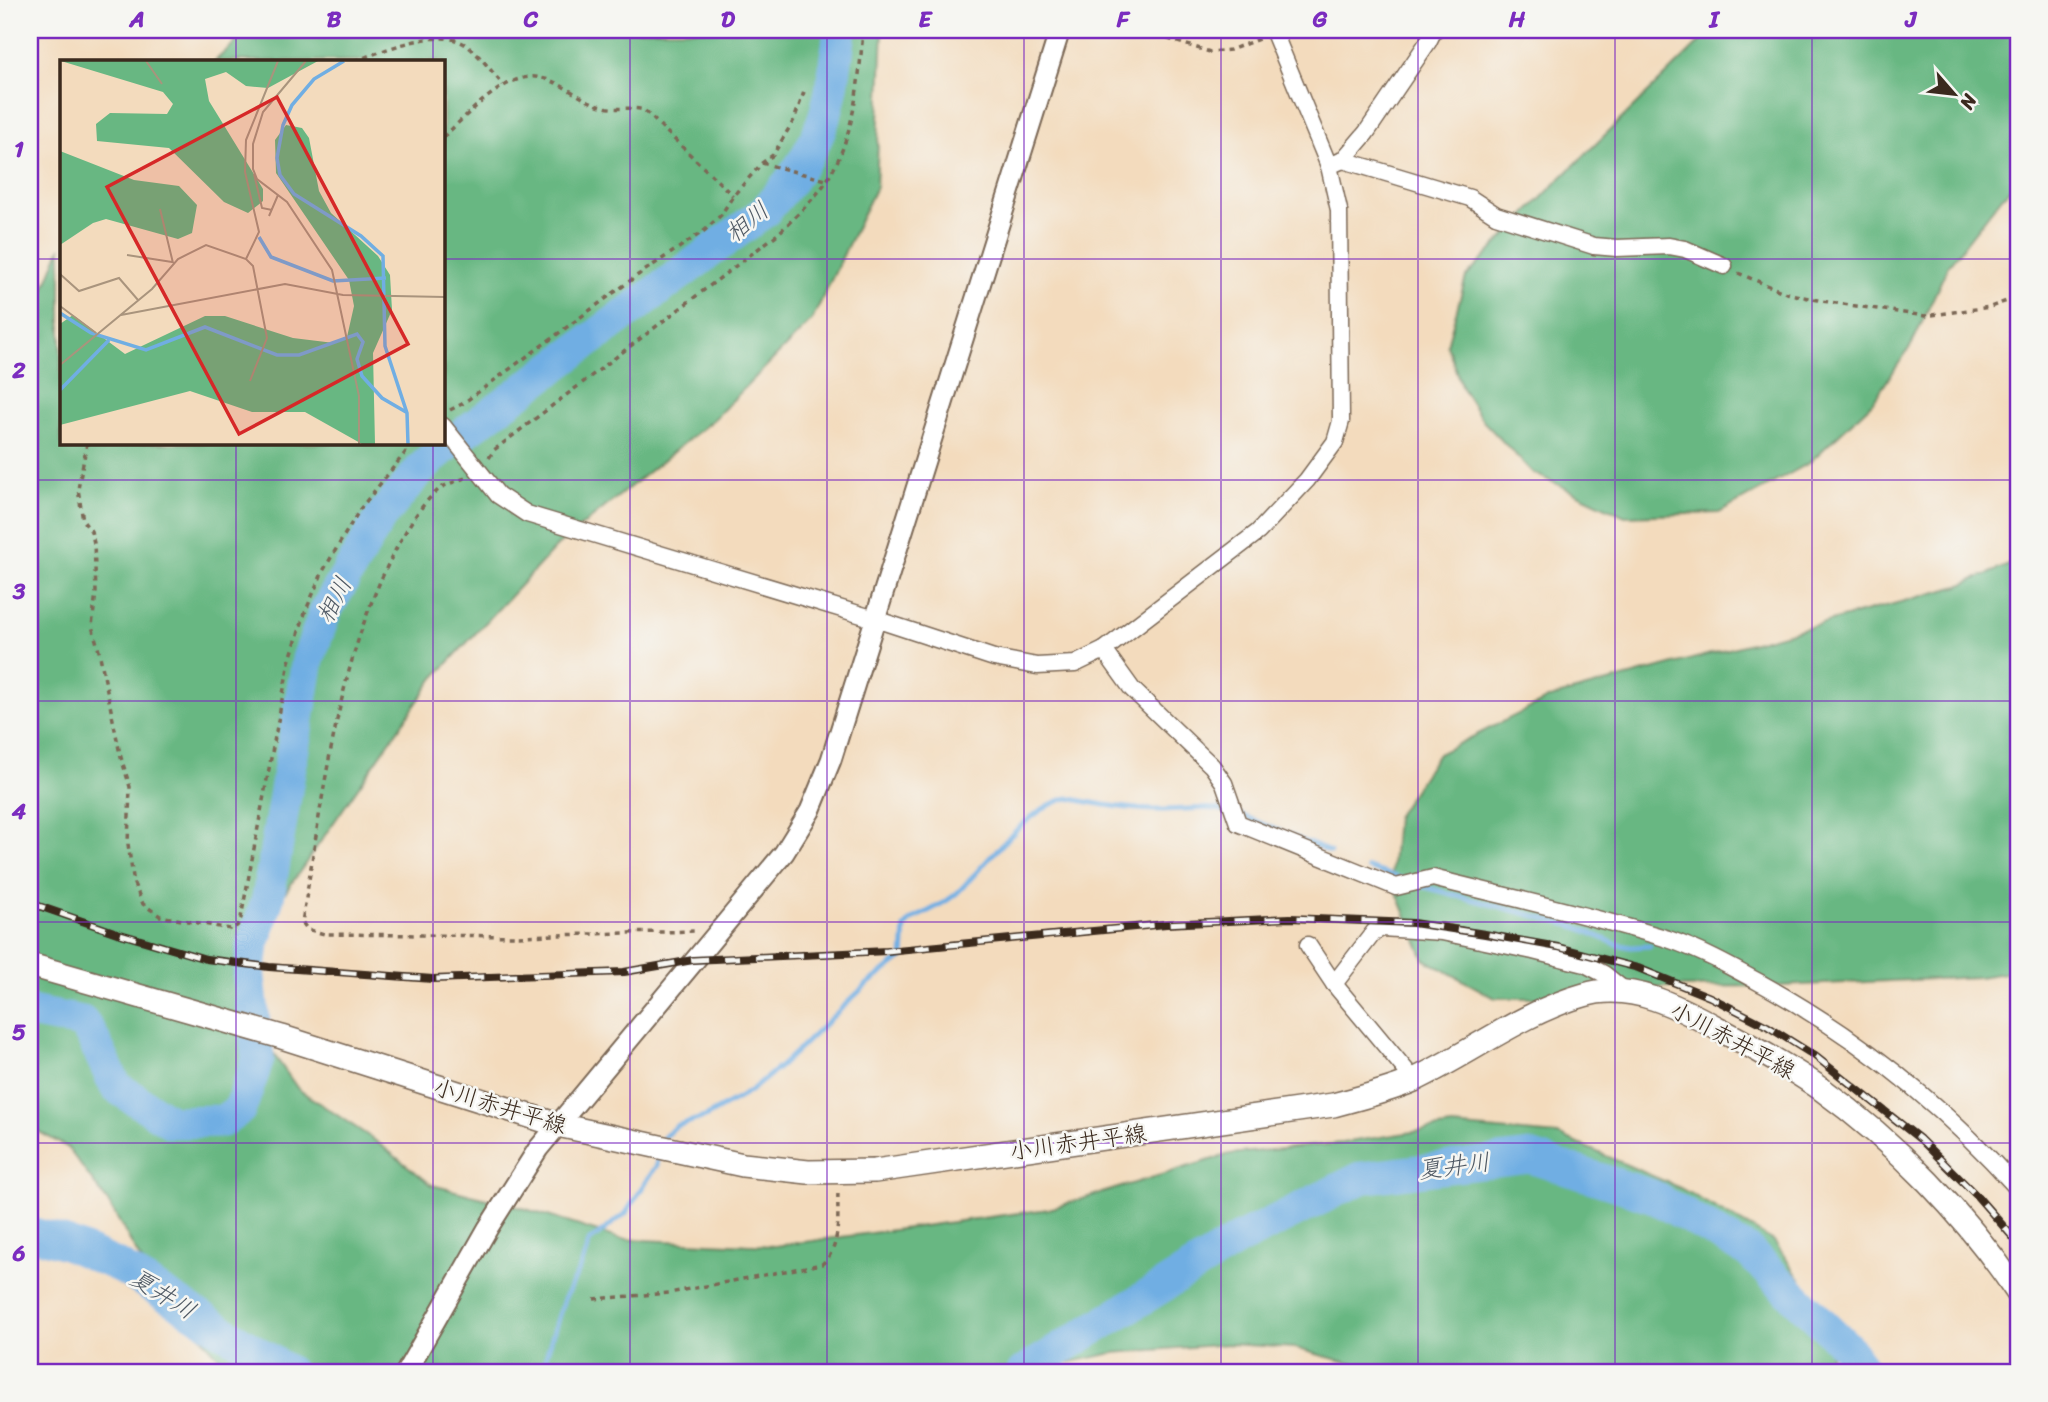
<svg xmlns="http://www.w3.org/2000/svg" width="2048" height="1402" viewBox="0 0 2048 1402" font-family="Sriracha,'Klee One',sans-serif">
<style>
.forest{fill:#68b782;stroke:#527050;stroke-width:2}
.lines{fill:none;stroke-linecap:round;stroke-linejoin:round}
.stream{stroke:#70aee3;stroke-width:5}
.river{stroke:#70aee3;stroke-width:33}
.minor-casing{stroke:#7b6856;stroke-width:19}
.tertiary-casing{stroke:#7b6856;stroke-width:23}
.secondary-casing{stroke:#7b6856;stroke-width:26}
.path{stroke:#7b6856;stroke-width:3.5;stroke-dasharray:5 5;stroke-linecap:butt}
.minor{stroke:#fff;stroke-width:16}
.tertiary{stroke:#fff;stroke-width:19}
.secondary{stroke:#fff;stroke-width:23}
.rail-casing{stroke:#3b2a1e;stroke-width:8}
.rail{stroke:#f6f6f2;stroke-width:5;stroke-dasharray:16;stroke-linecap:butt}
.grid{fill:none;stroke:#7b2cbf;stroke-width:2;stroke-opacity:0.55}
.labels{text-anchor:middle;stroke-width:5;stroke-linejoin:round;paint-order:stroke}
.street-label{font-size:23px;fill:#3b2a1e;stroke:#f6f6f2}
.water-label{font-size:24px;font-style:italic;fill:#4e5863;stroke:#f6f6f2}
.inset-river{fill:none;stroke:#70aee3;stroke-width:3.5}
.inset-road{fill:none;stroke:#a9947d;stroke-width:2}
.view{fill:#d62828;fill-opacity:0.15;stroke:#d62828;stroke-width:3.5}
.inset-edge{fill:none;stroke:#3b2a1e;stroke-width:3.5}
.neatline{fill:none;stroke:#7b2cbf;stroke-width:2.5}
.grid-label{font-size:23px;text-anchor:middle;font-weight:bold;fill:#7b2cbf}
</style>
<rect width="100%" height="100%" fill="#f6f6f2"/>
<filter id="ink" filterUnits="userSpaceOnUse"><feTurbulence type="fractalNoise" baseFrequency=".0143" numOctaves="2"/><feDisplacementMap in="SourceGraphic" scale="14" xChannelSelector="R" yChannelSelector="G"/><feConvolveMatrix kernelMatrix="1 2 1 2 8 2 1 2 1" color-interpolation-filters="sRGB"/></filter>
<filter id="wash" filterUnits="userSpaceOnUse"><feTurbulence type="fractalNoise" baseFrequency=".00686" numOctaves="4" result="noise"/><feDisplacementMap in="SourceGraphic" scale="28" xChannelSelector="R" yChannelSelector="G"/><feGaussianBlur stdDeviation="1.57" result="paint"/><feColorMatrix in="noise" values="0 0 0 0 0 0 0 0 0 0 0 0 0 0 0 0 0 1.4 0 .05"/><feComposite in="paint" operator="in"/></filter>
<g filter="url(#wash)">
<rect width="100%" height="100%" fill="#f3dbbd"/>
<!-- forest -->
<g class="forest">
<polygon points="249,30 883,30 876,187 812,320 714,419 557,546 434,678 262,926 248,975 256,1029 298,1089 373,1139 432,1185 526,1209 620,1239 775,1246 1049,1209 1230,1154 1342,1143 1452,1126 1558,1135 1680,1188 1774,1241 1825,1316 1831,1364 1826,1372 1383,1372 1294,1348 1229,1344 1113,1353 1026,1372 233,1372 211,1348 139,1257 108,1202 67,1147 30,1127 30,324 61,247 61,443 443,443 443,61 215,61"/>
<polygon points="1712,30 2018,30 2018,181 2002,197 1948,266 1912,344 1872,403 1809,463 1719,513 1625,516 1533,473 1483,421 1462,388 1447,345 1466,277 1550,189"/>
<polygon points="2018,561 2018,971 1979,977 1779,986 1667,987 1564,998 1495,998 1424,959 1391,878 1396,817 1438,754 1550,698 1959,586"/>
</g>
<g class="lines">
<!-- stream -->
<g class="stream">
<polyline points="1239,814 1330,852"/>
<polyline points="1368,868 1405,880"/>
<polyline points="1421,886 1577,927 1616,944 1631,947 1650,946"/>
<path d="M663,1142l1,-5 12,-11 29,-9 44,-25 33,-27 83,-79 38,-29 2,-30 5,-6c15,-9 34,-16 47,-28 29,-28 70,-86 111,-95 28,6 57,11 86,12 26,1 50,-5 76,2"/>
<polyline points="541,1372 564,1299 582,1264 589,1242 626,1213 657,1165 660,1151"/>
</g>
<!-- river -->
<g class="river">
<path d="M30,1012l52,10 9,12 25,53 55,35 52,-1 17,-12 18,-50 -9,-81 4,-34 15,-46 40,-239 18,-49 54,-92 40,-48 21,-20 323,-238c24,-27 47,-55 59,-91 10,-29 13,-61 17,-91"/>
<polyline points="30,1233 66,1243 119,1266 289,1372"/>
<polyline points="1023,1372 1238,1240 1361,1178 1530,1157 1652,1196 1749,1252 1846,1346 1865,1372"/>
</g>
</g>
</g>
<g filter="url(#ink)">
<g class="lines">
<!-- minor casing -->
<g class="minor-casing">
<g id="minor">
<polyline points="1343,160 1366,133 1428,42 1434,30"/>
<polyline points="1329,166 1343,160 1470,198 1496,215 1594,246 1617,248 1669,246 1685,249 1724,266"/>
<polyline points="443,426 498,495 527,514 875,619 994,658 1037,666 1075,664 1104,650 1258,532 1307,480 1335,442 1341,421 1339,210 1329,166 1273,30"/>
<path d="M1104,650l28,39 80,77 12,17 14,40 158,64 37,-9c78,20 158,37 235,61 33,11 65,29 96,46 95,53 181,122 254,204"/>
<polyline points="1308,945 1334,984 1414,1080"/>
<polyline points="1334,984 1374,932 1382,928 1442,932 1533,951 1585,964 1604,974 1624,990"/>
</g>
</g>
<!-- tertiary casing -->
<g class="tertiary-casing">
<polyline id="tertiary" points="406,1372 488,1228 538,1149 784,853 810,811 831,760 1060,30"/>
</g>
<!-- secondary casing -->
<g class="secondary-casing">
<path id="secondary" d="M30,965l252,72 276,88 185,40 65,7 67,-1 458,-66c27,-7 55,-14 81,-25 57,-27 109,-68 170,-85 47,-14 95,12 135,34 34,18 69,37 101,59 75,54 147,128 198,205"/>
</g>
<!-- path -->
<g class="path">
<polyline points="1139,30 1210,52 1230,50 1259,39"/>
<path d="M355,61c27,-10 85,-35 111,-16 14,10 26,27 37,40"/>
<path d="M443,137c24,-21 64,-68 99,-59 21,5 39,22 59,28 13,5 29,0 43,4l89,86"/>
<polyline points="762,163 826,180"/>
<polyline points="1738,273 1786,293 1822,301 1925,316 1990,307 2018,297"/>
<polyline points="450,410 462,404 638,275 704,231 721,215 733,196 762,163 773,155 794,120 805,89"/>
<polyline points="87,443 78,489 83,521 91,531 94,543 96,592 92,626 99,651 120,754 130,787 128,844 134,884 143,904 160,916 230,929 237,926 241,918 289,662 306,610 323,571 360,509 413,443"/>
<path d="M489,458l5,-8 285,-217c14,-14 29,-28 41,-43 34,-43 39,-108 43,-160"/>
<path d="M465,478c-7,3 -17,5 -24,10 -17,13 -29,32 -39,50 -65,114 -78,257 -100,384l5,7 17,5 195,2 177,-5"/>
<path d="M594,1299l75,-6 153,-29c20,-16 15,-49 16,-73"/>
</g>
<!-- minor -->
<use href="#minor" class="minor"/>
<!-- tertiary -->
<use href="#tertiary" class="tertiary"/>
<!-- secondary -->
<use href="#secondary" class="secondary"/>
<!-- rail casing -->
<g class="rail-casing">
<polyline id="rail" points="30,903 117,933 206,959 269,967 433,979 624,972 693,960 887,951 1166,924 1290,918 1413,923 1485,934 1558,947 1638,968 1710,997 1767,1026 1815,1056 1920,1139 1977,1196 2018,1243"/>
</g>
<!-- rail -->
<use href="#rail" class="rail"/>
</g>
</g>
<!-- grid -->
<path class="grid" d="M236,30v31M433,30v31M630,30v1342M827,30v1342M1024,30v1342M1221,30v1342M1418,30v1342M1615,30v1342M1812,30v1342M30,259h31M443,259h1575M236,443v929M433,443v929M30,480h1988M30,701h1988M30,922h1988M30,1143h1988"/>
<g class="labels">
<!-- street labels -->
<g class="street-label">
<text transform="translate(1733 1040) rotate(28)" y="8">小川赤井平線</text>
<text transform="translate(500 1106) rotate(17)" y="8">小川赤井平線</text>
<text transform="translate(1078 1142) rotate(-8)" y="8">小川赤井平線</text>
</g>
<!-- water labels -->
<g class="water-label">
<text transform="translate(747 222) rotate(-39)" y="8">相川</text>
<text transform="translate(334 600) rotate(-63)" y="8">相川</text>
<text transform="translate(1454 1166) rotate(-7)" y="8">夏井川</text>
<text transform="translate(163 1294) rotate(32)" y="8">夏井川</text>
</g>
</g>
<!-- overview -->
<g transform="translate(60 60)">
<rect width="385" height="385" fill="#f3dbbd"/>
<path d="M1,1h257l-50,27 -22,-2 -20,-14 -21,7 4,22 54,88v12l-15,12 -24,-11 -55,-54 -72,-7 -1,-17 14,-11 57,1 6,-10 -10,-12zM226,65l16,3 7,10 10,53 12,22 47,43 12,19 2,35 -19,43 2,91h-13l-57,-32h-53l-62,-21 -130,34v-101l13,-9 52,39 80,-38h20l68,22 41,5 13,-6 7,-31 -5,-26 -73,-107 -1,-33zM0,91l74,29 45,6 18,19 -5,28 -14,6 -72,-20 -13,4 -33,22z" fill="#68b782"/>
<path class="inset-river" d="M284,1l-30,18 -22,26 -9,20 -6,33 3,17 14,19 67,42 22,20 2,90 22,67 1,31M199,177l12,20 62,24 53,-3M0,253l31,20 55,17 59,-23 72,28h22l58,-21 6,8 -6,17 5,17 20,22 24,14M0,330l49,-50"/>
<path class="inset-road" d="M86,1l16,23M246,1l-43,51 -10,32v25l4,10 30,23 45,68 27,126v48M194,114l8,34 10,2M100,149l13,54M209,156l9,-21M67,195l45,7M186,199l13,-27 -14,-60 1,-32 32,-79M0,214l19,17 40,-13 19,22M0,246l36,27M61,255l164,-31 58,11 102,2M0,305l92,-76 26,-30 28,-14 40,14 7,7 14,72 -17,43"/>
<path class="view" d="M217,37l131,247 -169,90 -132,-247z"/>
<rect width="385" height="385" class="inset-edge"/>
</g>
<!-- margin -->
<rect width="2048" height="1402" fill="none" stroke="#f6f6f2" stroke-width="77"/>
<!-- north arrow -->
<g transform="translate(1954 94) rotate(118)" stroke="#f6f6f2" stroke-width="5" paint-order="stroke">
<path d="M0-5L12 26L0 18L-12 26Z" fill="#3b2a1e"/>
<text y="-10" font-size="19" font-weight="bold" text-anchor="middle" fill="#3b2a1e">N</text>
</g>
<rect x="38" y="38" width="1972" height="1326" class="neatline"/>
<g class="grid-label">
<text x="137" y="27">A</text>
<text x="334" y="27">B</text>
<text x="531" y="27">C</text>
<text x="728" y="27">D</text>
<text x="925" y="27">E</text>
<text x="1123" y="27">F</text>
<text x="1320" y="27">G</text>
<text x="1517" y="27">H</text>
<text x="1714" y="27">I</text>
<text x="1911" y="27">J</text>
<text x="19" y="157">1</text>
<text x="19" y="378">2</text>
<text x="19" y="599">3</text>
<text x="19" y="819">4</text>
<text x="19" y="1040">5</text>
<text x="19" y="1261">6</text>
</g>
</svg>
